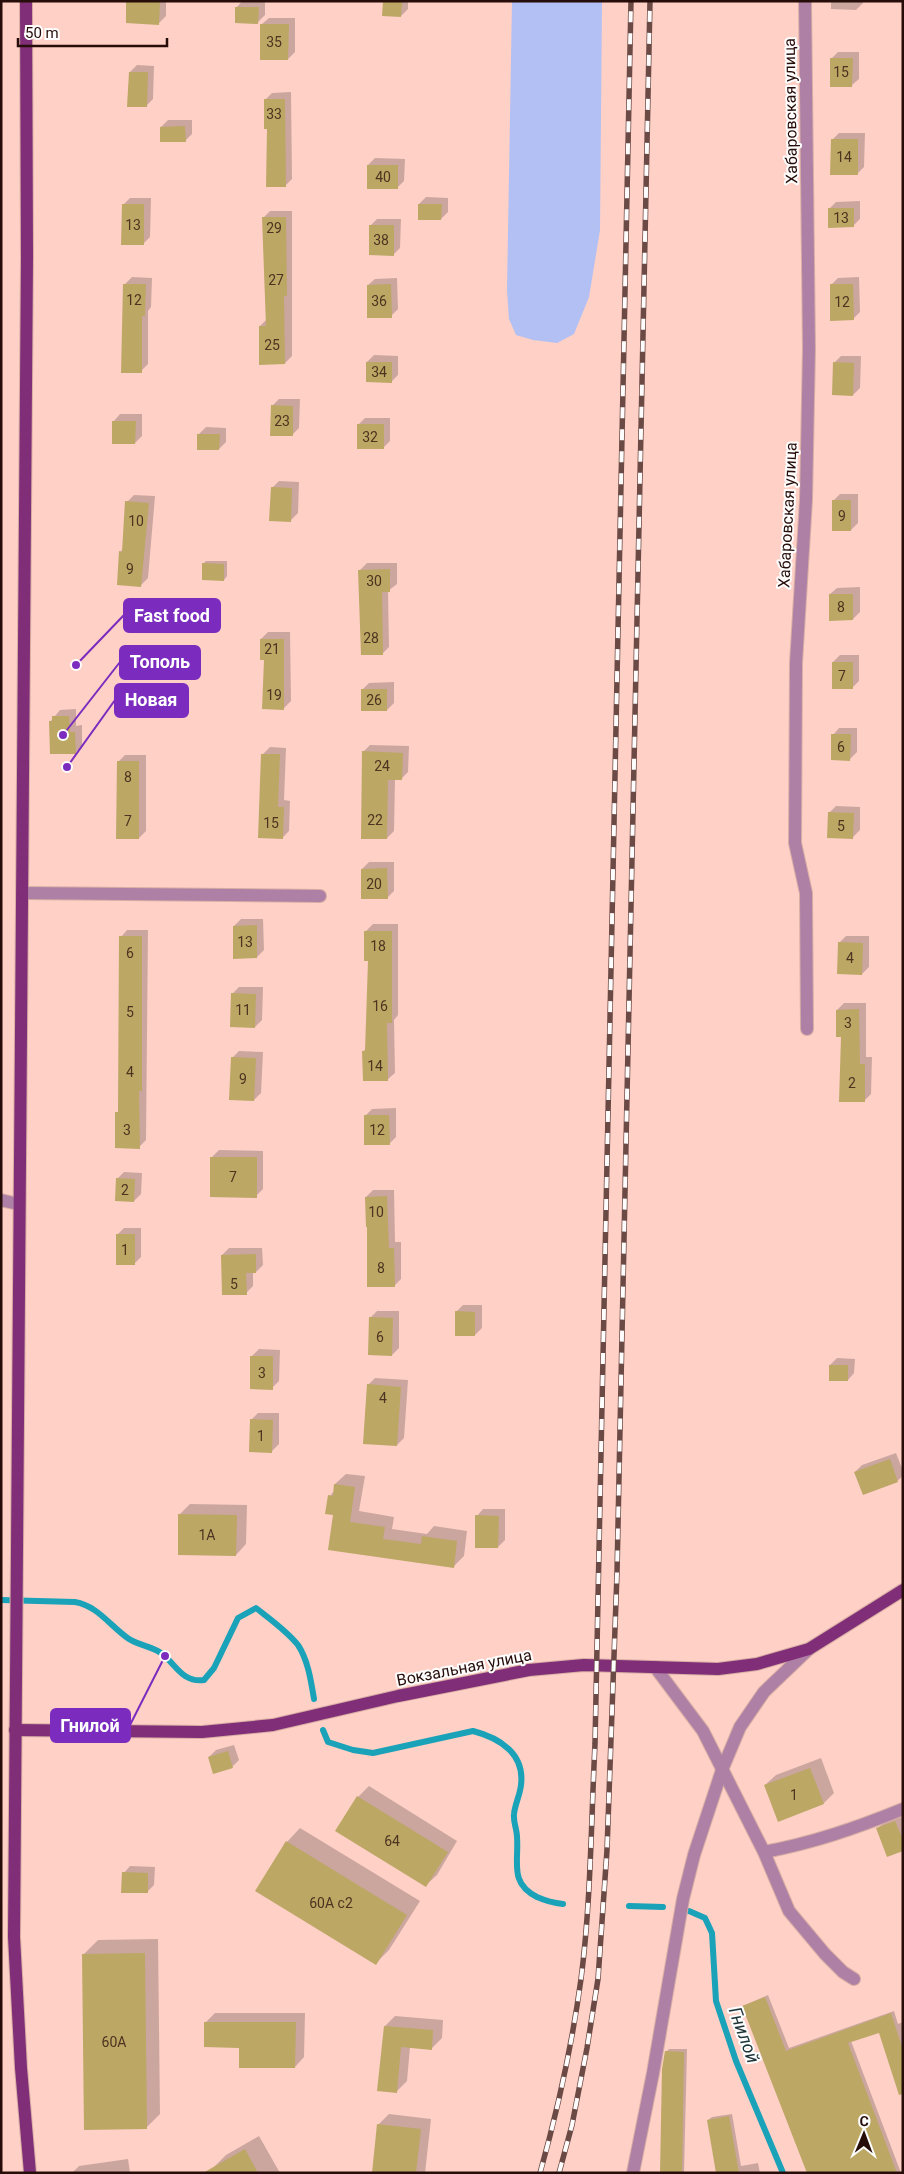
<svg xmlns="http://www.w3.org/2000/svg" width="904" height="2174" viewBox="0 0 904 2174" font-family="Roboto,sans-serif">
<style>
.green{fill:#b2c0f3}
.shadow{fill:#0003}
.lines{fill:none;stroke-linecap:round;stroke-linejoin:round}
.stream{stroke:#1aa2b8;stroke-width:6}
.building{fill:#bca765}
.minor-casing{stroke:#d7ada4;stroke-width:14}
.major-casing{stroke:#d7ada4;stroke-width:14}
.minor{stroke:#ae80a6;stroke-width:12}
.major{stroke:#802e77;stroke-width:12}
.rail-casing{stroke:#6b4a45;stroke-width:5.5}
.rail{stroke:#fdfdfd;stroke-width:4;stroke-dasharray:11;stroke-linecap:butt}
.labels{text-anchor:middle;stroke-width:4;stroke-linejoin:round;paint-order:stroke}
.number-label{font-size:14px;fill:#4c3420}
.street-label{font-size:16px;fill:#270d09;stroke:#fdfdfd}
.water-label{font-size:18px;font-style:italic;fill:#1e3337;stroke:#fdfdfd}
.leader{fill:none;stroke:#7b2cbf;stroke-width:2}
.callout-dot{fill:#7b2cbf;stroke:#fdfdfd;stroke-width:2}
.callout{fill:#7b2cbf;stroke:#7b2cbf;stroke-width:2}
.callout-label{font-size:18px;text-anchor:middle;font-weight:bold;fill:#fff}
</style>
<rect width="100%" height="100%" fill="#fed0c6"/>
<!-- green -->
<polygon class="green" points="512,1 602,1 600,230 589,297 574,334 557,343 533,340 516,335 509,319 507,290"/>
<!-- shadow -->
<g class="shadow">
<polygon points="128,1 166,1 166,16 159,23"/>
<polygon points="242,1 265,1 265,15 258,22 237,7"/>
<polygon points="384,1 408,1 408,9 401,16"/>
<polygon points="831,1 863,1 863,3 856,10 831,9"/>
<polygon points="269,18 295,18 295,52 288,59 262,24"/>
<polygon points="838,52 859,52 859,79 852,85 831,59"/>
<polygon points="137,65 154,66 153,99 146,106 130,72"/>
<polygon points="291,92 292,179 285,186 268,128 265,100 272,93"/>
<polygon points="168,120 192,120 192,134 185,141 161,127"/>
<polygon points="839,133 865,133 864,167 857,174 832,140"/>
<polygon points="375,158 405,159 404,181 397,188 368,165"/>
<polygon points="426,197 448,198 448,212 441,219 419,204"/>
<polygon points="130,198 151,198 150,237 143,244 123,205"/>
<polygon points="860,201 860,219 853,226 829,209 836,202"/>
<polygon points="270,211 292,211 292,356 285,363 260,326 267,319 263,218"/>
<polygon points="377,219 401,219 400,248 393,255 370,226"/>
<polygon points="132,277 152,278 151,307 148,311 148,364 141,371 122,372 125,284"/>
<polygon points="859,277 860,312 853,319 831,285 838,278"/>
<polygon points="397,278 398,309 391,316 368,285 375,279"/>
<polygon points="374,355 398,356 398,375 391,382 367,362"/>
<polygon points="841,356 861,356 860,388 853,395 834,363"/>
<polygon points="279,399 300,399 299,428 292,435 272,406"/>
<polygon points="120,414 142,414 142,436 135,443 114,421"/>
<polygon points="365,418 390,418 390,441 383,448 358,425"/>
<polygon points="206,427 226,428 226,442 219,449 199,434"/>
<polygon points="279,481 299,482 298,513 291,520 272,488"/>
<polygon points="840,494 858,494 858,523 851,530 833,501"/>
<polygon points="134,495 155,496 148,578 141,585 120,552 124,548 127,502"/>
<polygon points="206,561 227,561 227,576 224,580 203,564"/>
<polygon points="367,563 397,563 397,584 388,591 389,647 382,654 360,570"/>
<polygon points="860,587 860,612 853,619 830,594 837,588"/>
<polygon points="268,632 290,632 291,701 284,708 265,658 261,639"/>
<polygon points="840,655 859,655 859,681 852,688 833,662"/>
<polygon points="394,682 394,703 387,710 362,690 369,683"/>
<polygon points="76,709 76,726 82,725 82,746 75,753 50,722 60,710"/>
<polygon points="839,728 857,728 857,752 850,759 833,735"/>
<polygon points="370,745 409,746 408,772 401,779 395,779 394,831 387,838 363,752"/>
<polygon points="270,747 286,748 284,800 290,801 289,831 282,838 263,754"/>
<polygon points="125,755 146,755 146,831 139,838 118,762"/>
<polygon points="836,806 860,807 860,830 853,837 829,813"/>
<polygon points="369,862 394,862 394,891 387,898 362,869"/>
<polygon points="241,919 263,919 264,950 257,957 234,926"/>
<polygon points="373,924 398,924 398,1015 394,1020 395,1073 388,1079 363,1052 366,1048 370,960 366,931"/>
<polygon points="127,930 148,930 146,1140 139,1147 117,1113 119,1110 121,937"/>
<polygon points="846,936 869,936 869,967 862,974 839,943"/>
<polygon points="239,987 263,987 262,1020 255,1027 232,994"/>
<polygon points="844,1003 866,1003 866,1057 872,1057 871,1094 864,1101 842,1036 837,1010"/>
<polygon points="239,1051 263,1052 261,1093 254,1100 232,1058"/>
<polygon points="396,1108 396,1137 389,1144 365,1116 372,1109"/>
<polygon points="219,1150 263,1151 263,1189 256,1196 212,1157"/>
<polygon points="124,1172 142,1173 141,1194 134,1201 117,1179"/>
<polygon points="373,1190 394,1190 395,1242 401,1242 401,1279 394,1286 366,1197"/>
<polygon points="124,1228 141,1228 141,1257 134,1264 117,1235"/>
<polygon points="229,1248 262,1248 263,1265 256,1272 253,1272 253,1286 246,1293 222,1255"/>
<polygon points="463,1305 482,1305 482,1328 475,1335 456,1312"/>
<polygon points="377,1311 399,1311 399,1348 392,1355 370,1318"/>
<polygon points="259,1349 280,1350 279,1381 272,1388 252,1356"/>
<polygon points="837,1358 855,1359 854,1373 848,1380 830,1365"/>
<polygon points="375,1378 408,1380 404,1438 397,1445 368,1385"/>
<polygon points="258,1413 279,1413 279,1444 272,1451 251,1420"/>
<polygon points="896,1453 903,1471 903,1476 897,1481 855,1472 862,1465"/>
<polygon points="346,1474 365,1476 359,1511 394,1517 392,1529 427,1534 434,1526 467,1531 464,1556 453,1567 330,1548 335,1514 330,1496 334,1491 335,1484"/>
<polygon points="190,1504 247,1505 246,1544 236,1555 180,1514"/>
<polygon points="483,1509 505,1509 505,1540 498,1547 477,1516"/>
<polygon points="234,1745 239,1760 232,1767 209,1757 216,1750"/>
<polygon points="821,1758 834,1793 824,1803 765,1785 776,1775"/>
<polygon points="369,1786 457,1841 437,1875 426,1885 358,1797"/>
<polygon points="902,1815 903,1816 903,1849 878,1828 885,1822"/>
<polygon points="300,1828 420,1901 389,1950 375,1964 287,1842"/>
<polygon points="130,1866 155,1867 154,1885 147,1892 124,1873"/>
<polygon points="158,1939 160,2114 146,2128 84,1954 98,1940"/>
<polygon points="768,1995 789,2048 894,2011 898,2024 903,2022 903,2072 880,2031 851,2041 901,2173 808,2173 743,2006"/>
<polygon points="215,2013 305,2013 304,2057 295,2067 241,2047 205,2023"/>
<polygon points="395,2016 443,2020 442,2038 431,2049 410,2047 407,2081 397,2091 385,2026"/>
<polygon points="669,2049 687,2049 684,2173 661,2173 666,2052"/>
<polygon points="389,2114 431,2119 425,2173 373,2173 378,2125"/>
<polygon points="732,2114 741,2166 758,2163 760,2173 717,2173 708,2120 712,2117"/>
<polygon points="259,2136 280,2173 214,2173 212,2169 226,2155"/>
<polygon points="128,2159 130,2173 72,2173 79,2166"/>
</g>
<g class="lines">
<!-- stream -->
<g class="stream">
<path d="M1,1600l74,2c23,4 35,24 54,37 9,6 22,7 32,14 15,11 21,30 43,27l10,-12 24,-50 18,-10c14,11 31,23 42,37 10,15 13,36 16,54"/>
<path d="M323,1730l5,12 25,8 20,3 100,-22c27,7 52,23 48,54 -1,10 -6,19 -7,29 -1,8 3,15 3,23 2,25 -8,46 20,60 9,4 16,6 26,7"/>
<polyline points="629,1906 663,1907"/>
<polyline points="689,1911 705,1918 712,1933 716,2001 736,2061 783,2173"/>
</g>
</g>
<!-- building -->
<g class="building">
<polygon points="126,1 160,1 159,25 126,23"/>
<polygon points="383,1 402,2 401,17 382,16"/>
<polygon points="235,7 259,7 258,24 235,23"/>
<polygon points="260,24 289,24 288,60 260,60"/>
<polygon points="830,58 853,58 852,87 830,87"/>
<polygon points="129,72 148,72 147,107 127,107"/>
<polygon points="264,99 285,99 286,187 266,187 267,129 264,129"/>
<polygon points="185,126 186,142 160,142 160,127"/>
<polygon points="831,139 858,139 858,175 830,175"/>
<rect x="367" y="165" width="31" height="24"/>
<polygon points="122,204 144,204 144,245 121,245"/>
<polygon points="418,204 442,204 441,220 418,220"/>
<polygon points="828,208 854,208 854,227 828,228"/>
<polygon points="262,217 286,217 287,296 284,296 285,364 259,365 259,326 266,326"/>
<polygon points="369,225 394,225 394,256 369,255"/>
<polygon points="123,284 146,284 145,316 142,316 142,373 121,373"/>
<polygon points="391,284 392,318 367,318 367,285"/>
<polygon points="830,284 853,284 854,320 830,321"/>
<polygon points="366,362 392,362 392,383 366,382"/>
<polygon points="833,362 854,363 853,396 832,395"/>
<polygon points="271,405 293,406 293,436 270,436"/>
<polygon points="112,421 136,421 135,444 112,444"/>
<rect x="357" y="424" width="27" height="25"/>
<polygon points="197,434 220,434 219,450 197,450"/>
<polygon points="271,487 292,488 291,522 269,521"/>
<rect x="832" y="500" width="19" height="31"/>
<polygon points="125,501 149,503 141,587 117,585 119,551 122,552"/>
<polygon points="202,563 224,564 224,581 202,580"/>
<polygon points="390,569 390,592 382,592 383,655 361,655 358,570"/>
<polygon points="829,594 853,594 853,620 829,621"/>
<polygon points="260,639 284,639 284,710 262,709 264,660 260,660"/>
<rect x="832" y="662" width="21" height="27"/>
<rect x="361" y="689" width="26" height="22"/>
<polygon points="52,716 69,716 70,732 75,732 76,754 50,754 49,721 52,721"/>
<polygon points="831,734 851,734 850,761 831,760"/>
<polygon points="362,751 403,753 402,780 388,780 387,839 361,839"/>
<polygon points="261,754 280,754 278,807 284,807 283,839 258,838"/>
<polygon points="117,761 139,761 139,839 116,839"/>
<polygon points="828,812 854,813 853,839 827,838"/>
<polygon points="387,868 388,899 361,899 361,869"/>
<polygon points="257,925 257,958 233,959 233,926"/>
<polygon points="364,931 392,931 392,1023 387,1023 388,1081 363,1081 362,1051 365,1051 368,961 364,961"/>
<polygon points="119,936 142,936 142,1091 139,1091 140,1149 115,1148 115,1112 118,1112"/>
<polygon points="838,942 863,943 862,975 837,974"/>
<polygon points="231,993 256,994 255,1028 230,1027"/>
<polygon points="859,1009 860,1064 865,1064 865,1102 839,1102 841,1037 836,1037 836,1010"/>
<polygon points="231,1057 256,1058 254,1101 229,1100"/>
<polygon points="364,1115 389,1115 390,1145 364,1145"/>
<polygon points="210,1157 257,1157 257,1198 210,1197"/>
<polygon points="116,1178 135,1179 134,1202 115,1201"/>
<polygon points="387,1196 389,1248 394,1248 395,1287 367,1287 367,1227 366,1227 365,1197"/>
<rect x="116" y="1234" width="19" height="31"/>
<polygon points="256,1254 256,1273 246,1273 247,1295 222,1295 221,1255"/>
<polygon points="455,1311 475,1312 475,1336 455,1336"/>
<polygon points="369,1317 393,1318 392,1356 368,1355"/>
<polygon points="250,1356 273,1356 273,1390 250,1389"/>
<rect x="829" y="1365" width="19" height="16"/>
<polygon points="367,1384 401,1387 397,1446 363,1444"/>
<polygon points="250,1419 273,1420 272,1453 249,1452"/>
<polygon points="890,1459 898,1482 863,1495 854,1472"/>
<polygon points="334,1484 355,1487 350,1522 385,1527 383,1539 421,1544 422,1536 457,1541 454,1568 328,1550 333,1515 325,1514 328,1495 333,1496"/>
<polygon points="178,1514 237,1515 236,1556 178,1555"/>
<polygon points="475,1515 499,1516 498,1548 475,1548"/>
<polygon points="228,1751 233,1768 213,1774 208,1757"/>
<polygon points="810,1768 824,1804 778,1822 764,1785"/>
<polygon points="357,1796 448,1852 426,1887 335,1831"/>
<polygon points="895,1821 903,1840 903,1851 887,1857 876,1828"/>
<polygon points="286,1841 407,1915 376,1965 255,1891"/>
<polygon points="122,1872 148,1873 148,1893 121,1893"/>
<polygon points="145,1953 147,2129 84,2130 82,1954"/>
<polygon points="765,1997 786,2051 891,2013 903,2050 903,2094 899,2095 879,2033 848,2043 897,2173 807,2173 742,2006"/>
<polygon points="204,2022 296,2022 295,2068 239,2068 239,2048 204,2047"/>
<polygon points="384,2026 433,2030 432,2050 401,2047 397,2093 377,2091"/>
<polygon points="665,2051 684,2052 682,2173 660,2173 662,2069"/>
<polygon points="729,2116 739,2173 716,2173 707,2120"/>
<polygon points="377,2124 421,2129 416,2173 372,2173"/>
<polygon points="245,2149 258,2173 203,2173"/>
</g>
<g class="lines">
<!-- minor casing -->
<g class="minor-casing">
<g id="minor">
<polyline points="805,1 809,349 806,500 796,663 795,843 806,893 807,1029"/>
<polyline points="22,893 320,896"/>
<polyline points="1,1200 18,1204"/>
<polyline points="655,1667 703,1731 764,1852 789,1911 825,1954 843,1972 854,1979"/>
<path d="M764,1852c49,-9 92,-24 139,-43"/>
<polyline points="633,2173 653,2073 683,1899 694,1855 722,1770 740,1727 764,1692 809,1649"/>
</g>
</g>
<!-- major casing -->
<g class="major-casing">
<g id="major">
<polyline points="26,1 27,257 14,1937 21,2068 30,2173"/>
<polyline points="15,1730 202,1732 273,1725 398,1696 529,1670 584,1665 718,1669 757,1664 809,1649 903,1590"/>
</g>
</g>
<!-- minor -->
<use href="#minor" class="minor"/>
<!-- major -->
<use href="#major" class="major"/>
<!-- rail casing -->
<g class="rail-casing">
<g id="rail">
<path d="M540,2173c18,-64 32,-128 41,-194 10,-77 10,-157 14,-235l36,-1743"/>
<polyline points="559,2173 572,2125 587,2048 598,1979 607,1850 617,1573 650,1"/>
</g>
</g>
<!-- rail -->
<use href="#rail" class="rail"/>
</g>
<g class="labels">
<!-- number labels -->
<g class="number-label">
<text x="274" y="47">35</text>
<text x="841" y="77">15</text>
<text x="274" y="119">33</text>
<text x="844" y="162">14</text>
<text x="383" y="182">40</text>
<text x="841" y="223">13</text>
<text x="133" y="230">13</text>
<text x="274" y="233">29</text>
<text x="381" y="245">38</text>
<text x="276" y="285">27</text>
<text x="134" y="305">12</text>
<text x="379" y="306">36</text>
<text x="842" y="307">12</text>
<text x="272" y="350">25</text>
<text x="379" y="377">34</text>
<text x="282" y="426">23</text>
<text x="370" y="442">32</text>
<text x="842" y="521">9</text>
<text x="136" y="526">10</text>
<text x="130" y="574">9</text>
<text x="374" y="586">30</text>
<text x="841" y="612">8</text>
<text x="371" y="643">28</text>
<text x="272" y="654">21</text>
<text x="842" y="681">7</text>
<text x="274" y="700">19</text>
<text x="374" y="705">26</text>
<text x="841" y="752">6</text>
<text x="382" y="771">24</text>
<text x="128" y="782">8</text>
<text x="375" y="825">22</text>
<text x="128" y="826">7</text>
<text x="271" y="828">15</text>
<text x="841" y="831">5</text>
<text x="374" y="889">20</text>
<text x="245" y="947">13</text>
<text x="378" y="951">18</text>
<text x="130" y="958">6</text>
<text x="850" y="963">4</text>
<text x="380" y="1011">16</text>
<text x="243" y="1015">11</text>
<text x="130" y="1017">5</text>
<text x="848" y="1028">3</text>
<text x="375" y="1071">14</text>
<text x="130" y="1077">4</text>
<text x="243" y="1084">9</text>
<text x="852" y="1088">2</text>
<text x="127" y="1135">3</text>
<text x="377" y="1135">12</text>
<text x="233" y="1182">7</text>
<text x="125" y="1195">2</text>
<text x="376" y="1217">10</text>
<text x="125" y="1255">1</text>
<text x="381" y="1273">8</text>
<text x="234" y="1289">5</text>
<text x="380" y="1342">6</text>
<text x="262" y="1378">3</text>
<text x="383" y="1403">4</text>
<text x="261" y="1441">1</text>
<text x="207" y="1540">1А</text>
<text x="794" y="1800">1</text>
<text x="392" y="1846">64</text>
<text x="331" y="1908">60А с2</text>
<text x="114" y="2047">60А</text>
</g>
<!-- street labels -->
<g class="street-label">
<text transform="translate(790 111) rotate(-91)" y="6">Хабаровская улица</text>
<text transform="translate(787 515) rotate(-87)" y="6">Хабаровская улица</text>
<text transform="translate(464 1667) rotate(-11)" y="6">Вокзальная улица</text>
</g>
<!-- water labels -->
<g class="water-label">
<text transform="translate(744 2035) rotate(70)" y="6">Гнилой</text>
</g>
</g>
<!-- callouts -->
<path class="leader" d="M76 665L124 615M63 735L120 662M67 767L115 700M165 1656L130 1725"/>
<g class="callout-dot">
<circle cx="76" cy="665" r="5"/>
<circle cx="63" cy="735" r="5"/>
<circle cx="67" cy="767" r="5"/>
<circle cx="165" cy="1656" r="5"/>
</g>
<g class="callout">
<rect x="124" y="599" width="96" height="33" rx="5"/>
<rect x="120" y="646" width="80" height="33" rx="5"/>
<rect x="115" y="684" width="73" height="33" rx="5"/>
<rect x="51" y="1709" width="79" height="33" rx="5"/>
</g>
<g class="callout-label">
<text x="172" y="622">Fast food</text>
<text x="160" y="668">Тополь</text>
<text x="151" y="706">Новая</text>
<text x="90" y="1732">Гнилой</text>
</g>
<!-- border -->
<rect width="904" height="2174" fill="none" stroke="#270d09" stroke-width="5"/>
<!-- north arrow -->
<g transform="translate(864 2134) rotate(1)" stroke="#fdfdfd" stroke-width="4" paint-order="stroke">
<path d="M0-4L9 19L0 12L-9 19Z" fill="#270d09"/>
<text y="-8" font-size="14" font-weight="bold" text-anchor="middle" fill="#270d09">С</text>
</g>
<!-- scale -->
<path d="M18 38v8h149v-8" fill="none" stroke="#270d09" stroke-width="2.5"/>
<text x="25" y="38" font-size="15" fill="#270d09" stroke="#fdfdfd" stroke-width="4" paint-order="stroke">50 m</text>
</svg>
